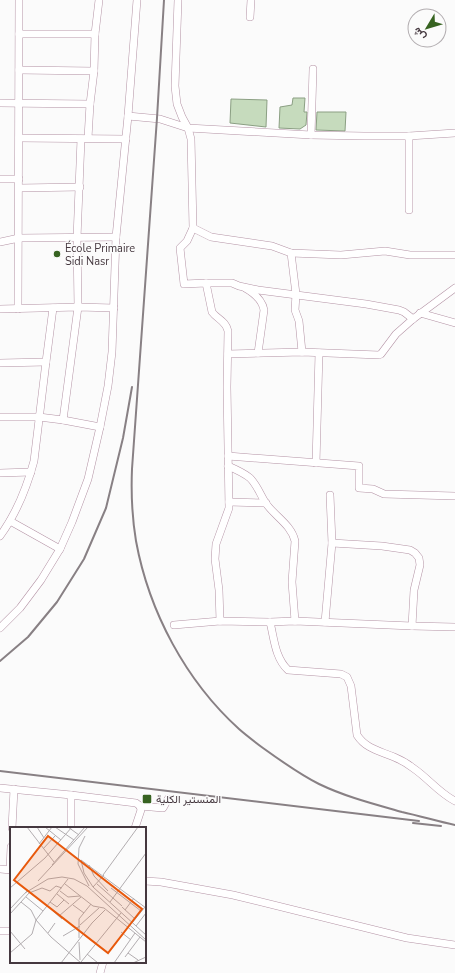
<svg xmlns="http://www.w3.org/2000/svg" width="455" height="973" viewBox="0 0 455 973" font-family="'Nunito Sans',Vazirmatn,sans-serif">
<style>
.building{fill:#c6dbbd;stroke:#8b9f83}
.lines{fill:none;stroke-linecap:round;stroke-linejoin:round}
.minor-casing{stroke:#b493a5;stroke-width:8}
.minor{stroke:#fff;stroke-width:7}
.rail{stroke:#888084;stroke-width:2}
.poi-dot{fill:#376321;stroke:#fbfbfb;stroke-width:1.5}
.labels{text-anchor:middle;stroke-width:3;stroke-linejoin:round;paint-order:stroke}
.poi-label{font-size:11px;fill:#45383f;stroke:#fbfbfb;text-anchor:start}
.inset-road{fill:none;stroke:#b2adb0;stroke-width:1}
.view{fill:#e8590c;fill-opacity:0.15;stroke:#e8590c;stroke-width:2}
.inset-edge{fill:none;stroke:#45383f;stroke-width:2}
</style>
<rect width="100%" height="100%" fill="#fbfbfb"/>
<!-- building -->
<g class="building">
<polygon points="293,98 305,98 304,112 307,112 306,125 300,129 279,128 280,107 292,105"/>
<polygon points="231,99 267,100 266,127 230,123"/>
<polygon points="317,112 346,112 345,131 316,130"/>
</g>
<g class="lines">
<!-- minor casing -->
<g class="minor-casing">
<g id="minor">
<path d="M178,0l-3,86 2,18 5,13 6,11 3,11 2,89 -6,13 -7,7 4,36 22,-1 6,29c5,7 14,9 16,19l-1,56 2,121 -13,36 -1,15 4,31 1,31"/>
<polyline points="250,17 251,0"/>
<polyline points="19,34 95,34"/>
<polyline points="19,70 94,71"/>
<polyline points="0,103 90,104"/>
<polyline points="128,116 160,119 188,128 311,135 364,136 409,136 455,133"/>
<polyline points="311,135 313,69"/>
<polyline points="409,136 409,210"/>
<polyline points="19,138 126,139"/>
<polyline points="88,138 90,104 94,71 95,34 99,0"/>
<polyline points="0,179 19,179"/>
<polyline points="19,188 80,187"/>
<polyline points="193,228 211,237 272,246 291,253 341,255 385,251 410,255 455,255"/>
<polyline points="0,242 19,238 116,237"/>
<polyline points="291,253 296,294 295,310 299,321 302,352"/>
<polyline points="206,283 232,283 239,286 258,290 366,304 399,310 404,312 413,319"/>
<path d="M245,288c9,5 17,11 19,22l-6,43"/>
<polyline points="0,309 78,307 114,308"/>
<polyline points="18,309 19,0"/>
<polyline points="420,313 455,323"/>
<polyline points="228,354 302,352 379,355 381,354 396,334 413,319 455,288"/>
<polyline points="0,363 46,362"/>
<polyline points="0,417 39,417 63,420 100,427"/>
<polyline points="63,420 78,307 77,238 81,139"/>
<polyline points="228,456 359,466 359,488 373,489 384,494 455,496"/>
<polyline points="316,463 319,353"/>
<path d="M228,466c7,3 16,7 22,12 7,7 10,16 15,24 9,14 26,22 30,39l-3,41 3,39"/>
<polyline points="0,473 31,472"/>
<polyline points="229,502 266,503"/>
<polyline points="10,521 60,549"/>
<path d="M0,536c16,-22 27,-49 34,-75l12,-99 7,-54"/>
<polyline points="332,543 382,546 410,550 415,553 419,558 420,565 414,590 412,626"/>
<path d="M270,622c4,16 5,36 18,48l53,4 6,3 4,9 6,49c9,14 23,16 37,22 7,3 14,7 19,11 15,10 26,25 42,33"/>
<polyline points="325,622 332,543 330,495"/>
<polyline points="174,625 220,621 270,622 295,621 412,626 455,627"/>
<polyline points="0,628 20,608 41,580 60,549 72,522 88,479 100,427 108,386 112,352 116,237 128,116 137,0"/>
<polyline points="0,788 71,795 136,803 140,806 163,808 168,799"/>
<polyline points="12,828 14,789"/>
<polyline points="71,828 71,795"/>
<polyline points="135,828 141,810 140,806"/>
<polyline points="0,869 11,870"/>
<polyline points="10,870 11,847"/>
<polyline points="145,881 161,882 233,895 407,938 455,945"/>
<polyline points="0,931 11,931"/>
<polyline points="100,973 103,962"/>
</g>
</g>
<!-- minor -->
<use href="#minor" class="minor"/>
<!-- rail -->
<g class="rail">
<path d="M164,0l-7,118 -25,351c-1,24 0,48 4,72 13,71 50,140 103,188 8,7 16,13 24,19 18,13 36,26 56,36 27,13 55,20 83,28 18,4 35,9 53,13"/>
<polyline points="0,661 28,637 57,602 84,559 106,508 123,438 132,387"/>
<polyline points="0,771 419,821"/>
<polyline points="413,823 441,826"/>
</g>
</g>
<!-- markers -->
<g class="poi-dot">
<circle cx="57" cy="254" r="4"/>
<rect x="142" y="794" width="10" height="10" rx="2"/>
</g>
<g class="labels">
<!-- poi labels -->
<g class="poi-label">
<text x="65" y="252">École Primaire<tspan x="65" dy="13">Sidi Nasr</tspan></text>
<text x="156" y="803">المنستير الكلية</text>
</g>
</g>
<!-- overview -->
<g transform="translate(10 827)">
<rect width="136" height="136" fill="#fbfbfb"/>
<path class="inset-road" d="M17,0l27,35M27,0l7,11M35,0l16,13M45,0l19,13M58,0l11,8M75,9l-6,12 -1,16 11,22M29,17l13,-17M33,22l12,-13M42,38l33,-38M79,38l5,11 14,15M93,48l35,-48M28,54l50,-54M55,57l28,22 11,2 42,34M87,57l25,22M83,60l11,-12M0,61l35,-30 27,-31M101,61l30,23M50,64l8,6 12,-1M15,66l23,-14 14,-2 12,2 13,7 59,54M47,67l12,10M16,70l17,14M11,75l8,-9 13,-5 8,3 6,-5 6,2M40,75l7,5 7,-7M100,75l36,-49M63,78l11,8M112,80l13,12M136,81l-65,-48 3,13 9,14 53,48M0,82l18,-19M42,83l10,9M115,83l9,-12M0,87l11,-12 10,8 5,10 15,17 30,26M49,89l22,-19M122,96l13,-16M70,98l19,-17M126,99l10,-13M0,104l15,18M111,105l10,8M38,106l7,-10M53,109l17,-10M69,111v-19l12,-15M69,115l1,18M0,126l22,-19 4,-14 32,-41M118,126l10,7M77,127l11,9M115,130l15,-20M71,135l40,-49M51,136l31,-40 13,-13M104,136l21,-30M123,136l13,-6"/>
<path class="view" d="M38,9l94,73 -34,44 -94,-73z"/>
<rect width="136" height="136" class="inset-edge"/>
</g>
<!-- north arrow -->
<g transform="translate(427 28) rotate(232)"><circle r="19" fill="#fbfbfb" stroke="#b2adb0"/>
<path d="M0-3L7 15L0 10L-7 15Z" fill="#376321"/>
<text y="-6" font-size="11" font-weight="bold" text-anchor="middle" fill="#45383f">ش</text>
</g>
</svg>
